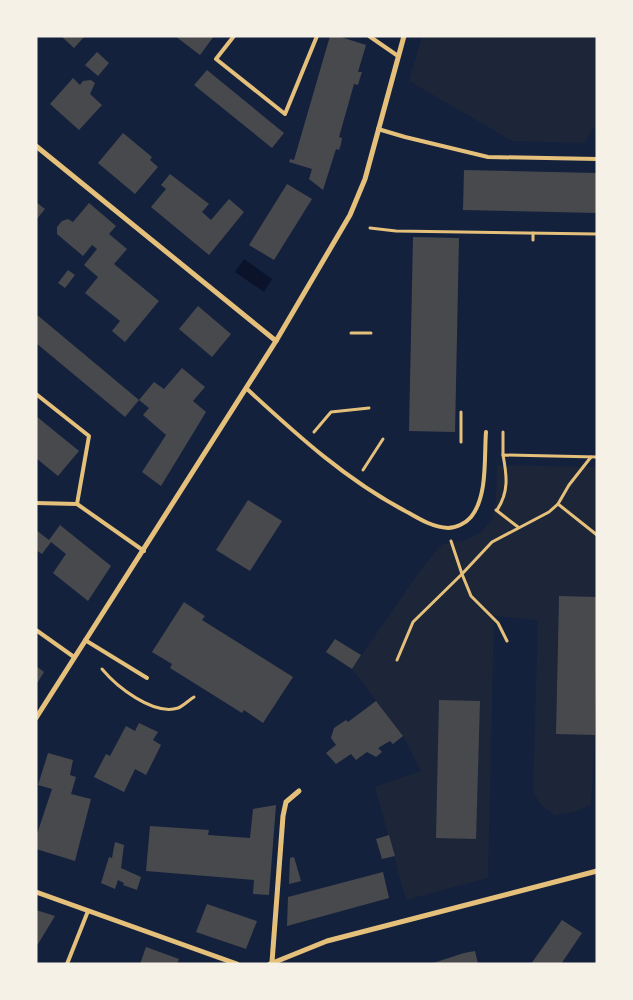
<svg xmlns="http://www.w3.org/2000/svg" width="633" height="1000" viewBox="0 0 633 1000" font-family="Commissioner,sans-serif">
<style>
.green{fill:#1d2539}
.water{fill:#0b132b}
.building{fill:#48494c}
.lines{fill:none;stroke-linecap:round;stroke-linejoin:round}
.path{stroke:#e5c07b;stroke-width:3}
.service{stroke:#e5c07b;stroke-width:4}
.minor{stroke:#e5c07b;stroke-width:5}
</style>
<rect width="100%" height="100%" fill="#14213d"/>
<!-- green -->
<g class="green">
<polygon points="422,36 499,36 503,39 505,36 597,36 597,123 584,143 512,141 409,81"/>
<polygon points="497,465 597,467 597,597 559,597 556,734 595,735 591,805 574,812 555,815 542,806 533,793 538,620 494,616 488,878 406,900 375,787 421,771 403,736 352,669 422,568 442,544 463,541 481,532 492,520 496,500"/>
</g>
<!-- water -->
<polygon class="water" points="244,259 272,279 264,292 235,272"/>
<!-- building -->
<g class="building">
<polygon points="61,36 85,36 74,48"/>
<polygon points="175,36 214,36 200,55"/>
<polygon points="330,36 338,36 366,45 358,72 362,72 360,78 358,85 354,84 339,137 342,138 341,144 339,150 336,149 323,190 309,179 312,169 289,162 290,159 294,160"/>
<polygon points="97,52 109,63 98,76 85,65"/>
<polygon points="207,70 284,133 272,148 194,85"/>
<polygon points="73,78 80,85 83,81 91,80 95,83 90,94 102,105 79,130 50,104"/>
<polygon points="123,133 152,157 150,160 158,167 135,194 98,163"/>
<polygon points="464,170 597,173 597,213 463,210"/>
<polygon points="170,174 209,204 202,212 211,220 229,199 244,212 209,255 151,207 166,189 161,185"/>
<polygon points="287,184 312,199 274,260 249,245"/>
<polygon points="36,202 45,209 36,220"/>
<polygon points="89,203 116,226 109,234 127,249 114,264 159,301 125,342 112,331 120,321 85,293 98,277 84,265 97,249 92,245 83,256 57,234 57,227 62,221 68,219 73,222"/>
<polygon points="413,237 459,238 455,432 409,431"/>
<polygon points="68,270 75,275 65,288 58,283"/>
<polygon points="198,306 231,334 212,357 179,329"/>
<polygon points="36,314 139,400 125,417 36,343"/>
<polygon points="182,368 205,387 193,401 206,412 161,486 142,472 166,435 143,415 149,408 139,400 154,382 164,389"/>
<polygon points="36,416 79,451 58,476 36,458"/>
<polygon points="248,500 282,521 250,571 216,550"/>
<polygon points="60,525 111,566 88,601 53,573 66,554 51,542 42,554 36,550 36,530 49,540"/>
<polygon points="559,596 597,597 595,735 556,734"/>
<polygon points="184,602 205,616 202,620 293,677 263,723 244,710 242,713 170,668 172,664 152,652"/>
<polygon points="335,639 361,655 352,669 326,652"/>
<polygon points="36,666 44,672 36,685"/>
<polygon points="439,700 480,701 476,839 436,838"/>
<polygon points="376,701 403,736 393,744 390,741 378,748 382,752 376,757 367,752 356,760 351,754 336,764 326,753 336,745 331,738 334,728 346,720 348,722"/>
<polygon points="139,723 158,732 153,740 161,745 146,775 135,769 124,792 94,777 106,754 110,756 126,726 135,731"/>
<polygon points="48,753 73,760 70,775 76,777 71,794 91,799 75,861 36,849 36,837 52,789 38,785"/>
<polygon points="276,805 269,895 253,894 254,880 146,871 150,826 209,830 208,835 250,838 253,809"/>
<polygon points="389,835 395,856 382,859 376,839"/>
<polygon points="115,842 124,845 121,868 141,877 137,890 123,885 124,883 118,880 115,889 101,883 109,857 112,858"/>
<polygon points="294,857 301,881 289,884 290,858"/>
<polygon points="383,872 389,898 287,926 288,897"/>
<polygon points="207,904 257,921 246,949 196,932"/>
<polygon points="36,910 55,916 38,944 36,944"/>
<polygon points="562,920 582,933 561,964 531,964"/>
<polygon points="146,947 179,959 177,964 140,964"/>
<polygon points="475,951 478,964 430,964 464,953"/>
</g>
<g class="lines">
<!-- path -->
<g class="path">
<polyline points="370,228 396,231 597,234"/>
<polyline points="533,233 533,240"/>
<polyline points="351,333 371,333"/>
<polyline points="314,432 331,412 369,408"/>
<polyline points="461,442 461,412"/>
<polyline points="503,455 503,432"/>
<polyline points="363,470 383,439"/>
<polyline points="558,504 597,535"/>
<polyline points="496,510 518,527"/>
<path d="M497,510c12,-18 10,-34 6,-55l94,2"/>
<polyline points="507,641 498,623 471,596 462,574 492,542 549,512 558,504 569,485 591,457"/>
<polyline points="397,660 413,622 462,574 451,541"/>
<path d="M102,669c14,17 51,47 76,39 5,-2 11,-8 16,-11"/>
</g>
<!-- service -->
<g class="service">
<polyline points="234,36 216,59 285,114 317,36"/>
<polyline points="369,36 398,56"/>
<polyline points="378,129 405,137 488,157 597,159"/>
<path d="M246,388c51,47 101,93 163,125 12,7 24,14 39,15 8,0 18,-5 23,-11 17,-21 13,-60 15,-85"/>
<polyline points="36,394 89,436 77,504 144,551"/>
<polyline points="36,503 77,504"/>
<polyline points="36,630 74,657"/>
<polyline points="85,640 147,678"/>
<polyline points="67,964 88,911"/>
</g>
<!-- minor -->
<g class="minor">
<polyline points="36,146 276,341"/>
<polyline points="36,718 276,341 350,215 365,179 404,36"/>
<polyline points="36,892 237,964"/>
<polyline points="272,962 283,816 286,802 299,791"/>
<polyline points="270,964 327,941 597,871"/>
</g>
</g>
<!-- border -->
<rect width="633" height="1000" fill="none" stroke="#f6f1e7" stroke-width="75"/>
</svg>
